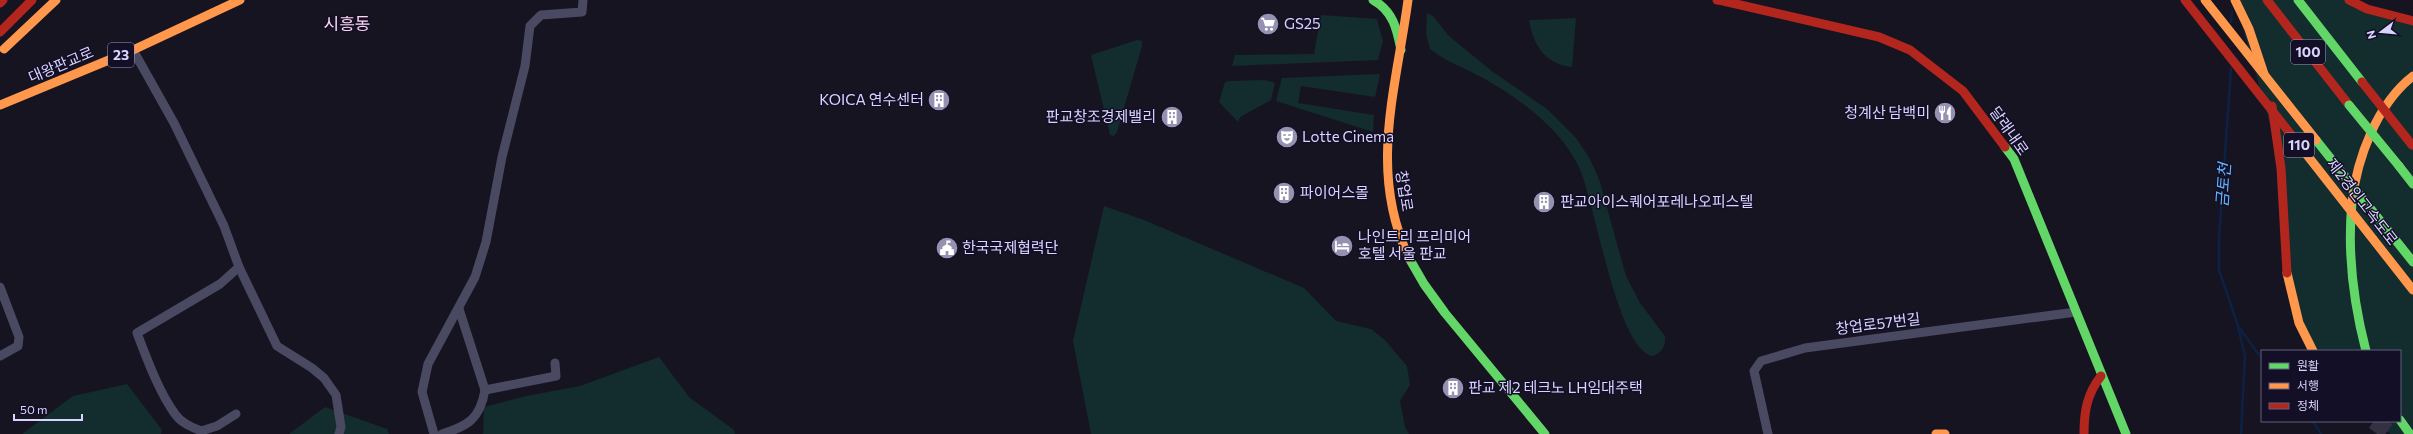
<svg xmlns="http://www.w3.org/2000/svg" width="2413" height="434" viewBox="0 0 2413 434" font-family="Commissioner,'Noto Sans KR',sans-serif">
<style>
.green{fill:#132c2d}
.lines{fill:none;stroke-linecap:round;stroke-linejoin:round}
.stream{stroke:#0d2144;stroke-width:2.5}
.highway-tunnel{stroke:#333142;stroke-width:17;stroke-dasharray:17 8;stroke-linecap:butt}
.street{stroke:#4a4962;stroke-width:9}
.fast{stroke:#63d668;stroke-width:9}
.slow{stroke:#ff974d;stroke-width:9}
.jam{stroke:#b3261e;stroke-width:9}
.fast-bridge{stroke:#63d668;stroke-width:9}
.slow-bridge{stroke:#ff974d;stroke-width:9}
.jam-bridge{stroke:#b3261e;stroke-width:9}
.labels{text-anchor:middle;stroke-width:3;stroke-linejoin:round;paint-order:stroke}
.shield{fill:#130f26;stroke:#9e99be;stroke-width:1}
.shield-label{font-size:14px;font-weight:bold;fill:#d9d4ff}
.poi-label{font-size:15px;fill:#d9d4ff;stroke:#130f26;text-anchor:start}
.street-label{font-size:15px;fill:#d9d4ff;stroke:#130f26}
.water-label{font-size:16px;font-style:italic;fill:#62b6ff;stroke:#130f26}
.quarter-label{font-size:17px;fill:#ffd6f0;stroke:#130f26}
</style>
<rect width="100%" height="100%" fill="#161421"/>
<!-- green -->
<g class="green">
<polygon points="2235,0 2349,0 2413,21 2413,434 2391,434 2374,421 2400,421 2400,351 2313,351 2294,311 2279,156"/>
<path d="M1427,13l6,3 16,20 44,36 54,37 29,29 14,21 9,20 27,97 14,27 25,33c1,10 -3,17 -13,20 -36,-8 -57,-157 -74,-191 -19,-38 -59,-67 -95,-87 -18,-10 -37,-16 -53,-29l-4,-15z"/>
<polygon points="1321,15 1377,19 1383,41 1378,60 1232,66 1235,55 1314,54"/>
<path d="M1576,18l-4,49c-27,-3 -39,-22 -43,-47z"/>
<polygon points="1137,40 1142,41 1142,46 1117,132 1114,136 1110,135 1091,55"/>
<polygon points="1380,74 1375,97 1301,86 1298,103 1374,115 1373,132 1276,101 1282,78"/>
<polygon points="1265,80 1275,83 1271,100 1240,117 1238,122 1219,102 1225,82 1229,81"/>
<polygon points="1104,206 1144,220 1304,288 1336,321 1371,329 1385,340 1407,366 1410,385 1400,401 1405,427 1409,434 1091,434 1073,341"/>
<polygon points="659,357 689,397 734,430 735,434 483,434 484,407 526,396 580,386"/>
<polygon points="127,384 162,430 161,434 22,434 73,396"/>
<polygon points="325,407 387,429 389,434 289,434"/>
</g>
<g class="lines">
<!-- stream -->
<g class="stream">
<polyline points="2231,22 2232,11"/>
<polyline points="2231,69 2219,238 2219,270 2238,326 2262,359"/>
<polyline points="2238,327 2245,356 2241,434"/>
<polyline points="2313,421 2321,434"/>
</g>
<!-- highway-tunnel -->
<polyline class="highway-tunnel" points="2374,421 2391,434"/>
<!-- street -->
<g class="street">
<polyline points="133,50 174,123 224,226 239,267 277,346 312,368 324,378 336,395 341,427 339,434"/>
<polyline points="0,287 19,337 18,346 0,356"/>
<polyline points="459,309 485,390"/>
<path d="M236,414l-19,12 -16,5c-9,-4 -20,-8 -26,-17 -16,-22 -28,-55 -38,-81l83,-49 19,-17"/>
<polyline points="434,434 422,392 428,364 475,277 486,242 502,157 525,66 530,26 541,15 582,12 583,0"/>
<path d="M442,434c26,-8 38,-15 43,-44l71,-14 -1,-13"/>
<polyline points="1768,434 1754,371 1761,361 1805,348 2076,312"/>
</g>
<!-- fast -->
<g class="fast">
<path d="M1373,0c20,11 24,29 28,50"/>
<polyline points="2298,0 2362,82"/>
<polyline points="2005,147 2014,159 2126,434"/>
<polyline points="2399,166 2413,184"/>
<path d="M2352,202c-5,51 1,99 14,149"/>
<polyline points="1409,258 1424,284 1445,313 1545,434"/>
</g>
<!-- slow -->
<g class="slow">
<path d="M1408,0c-12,90 -40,171 1,258"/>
<polyline points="2235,0 2249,29 2264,74"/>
<polyline points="4,49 56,0"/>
<polyline points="0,105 133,50 240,0"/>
<path d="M2352,202c5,-44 25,-98 61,-126"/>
<polyline points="2287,273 2299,323 2313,351"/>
<polyline points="1936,434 1945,434"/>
</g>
<!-- jam -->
<g class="jam">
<polyline points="1717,0 1720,0"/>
<polyline points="1719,0 1879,37 1910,50 1963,91 2005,147"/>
<polyline points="2267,0 2349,105"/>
<polyline points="2349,0 2367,9 2413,21"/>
<polyline points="0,3 3,0"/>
<polyline points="0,32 32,0"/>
<polyline points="2272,106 2281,168 2287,273"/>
<path d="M2084,434c0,-23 3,-40 17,-58"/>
</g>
<!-- fast-bridge -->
<g class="fast-bridge">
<polyline points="2349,105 2399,166"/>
<polyline points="2316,140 2413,262"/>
<polyline points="2400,420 2410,434"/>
</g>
<!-- slow-bridge -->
<g class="slow-bridge">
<polyline points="2205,0 2316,140"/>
<polyline points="2296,141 2413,290"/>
</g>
<!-- jam-bridge -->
<g class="jam-bridge">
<polyline points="2185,0 2296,141"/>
<polyline points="2362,82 2412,145"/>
</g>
</g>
<!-- icons -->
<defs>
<g id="supermarket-disc" transform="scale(1.15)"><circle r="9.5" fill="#9591b1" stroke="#130f26"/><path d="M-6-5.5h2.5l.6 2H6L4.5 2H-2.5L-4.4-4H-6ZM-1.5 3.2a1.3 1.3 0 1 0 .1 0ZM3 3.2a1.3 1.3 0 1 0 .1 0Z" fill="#fff"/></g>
<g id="building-disc" transform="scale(1.15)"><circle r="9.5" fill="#9591b1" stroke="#130f26"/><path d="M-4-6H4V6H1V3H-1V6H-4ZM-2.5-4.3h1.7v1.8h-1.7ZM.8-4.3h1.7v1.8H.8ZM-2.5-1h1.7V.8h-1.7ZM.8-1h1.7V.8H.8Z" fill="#fff"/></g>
<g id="restaurant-disc" transform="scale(1.15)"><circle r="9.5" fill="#9591b1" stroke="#130f26"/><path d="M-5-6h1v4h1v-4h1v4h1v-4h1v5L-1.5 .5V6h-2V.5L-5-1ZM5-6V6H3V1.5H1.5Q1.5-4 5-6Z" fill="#fff"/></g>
<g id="theatre-disc" transform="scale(1.15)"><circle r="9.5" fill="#9591b1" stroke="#130f26"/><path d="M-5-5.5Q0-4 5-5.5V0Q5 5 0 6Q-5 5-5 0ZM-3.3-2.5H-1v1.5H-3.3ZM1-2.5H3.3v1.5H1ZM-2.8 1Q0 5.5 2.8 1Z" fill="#fff"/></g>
<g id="hotel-disc" transform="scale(1.15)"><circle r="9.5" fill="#9591b1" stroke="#130f26"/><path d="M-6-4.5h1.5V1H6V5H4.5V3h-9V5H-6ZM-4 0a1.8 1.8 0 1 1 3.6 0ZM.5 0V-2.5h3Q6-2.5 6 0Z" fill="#fff"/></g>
<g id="civic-disc" transform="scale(1.15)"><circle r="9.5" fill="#9591b1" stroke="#130f26"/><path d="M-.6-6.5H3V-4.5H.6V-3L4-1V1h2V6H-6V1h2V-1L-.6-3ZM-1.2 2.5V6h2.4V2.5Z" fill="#fff"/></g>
</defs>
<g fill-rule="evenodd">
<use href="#supermarket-disc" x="1268" y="24"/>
<use href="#building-disc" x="939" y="100"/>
<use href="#restaurant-disc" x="1945" y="113"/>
<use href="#building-disc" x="1172" y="117"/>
<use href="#theatre-disc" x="1287" y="137"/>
<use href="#building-disc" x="1284" y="193"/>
<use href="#building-disc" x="1544" y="202"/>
<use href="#hotel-disc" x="1342" y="246"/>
<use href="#civic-disc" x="947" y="248"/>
<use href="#building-disc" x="1453" y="388"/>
</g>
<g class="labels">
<!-- shield labels -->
<g class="shield">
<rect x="2291" y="40" width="34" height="24" rx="3"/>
<rect x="108" y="43" width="26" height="24" rx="3"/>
<rect x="2284" y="133" width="30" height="24" rx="3"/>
</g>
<g class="shield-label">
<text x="2308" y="57">100</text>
<text x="121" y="60">23</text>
<text x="2299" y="150">110</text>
</g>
<!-- poi labels -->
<g class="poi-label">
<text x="1284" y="29">GS25</text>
<text x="924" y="105" text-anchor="end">KOICA 연수센터</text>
<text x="1930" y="118" text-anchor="end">청계산 담백미</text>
<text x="1156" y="122" text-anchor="end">판교창조경제밸리</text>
<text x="1302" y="142">Lotte Cinema</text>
<text x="1300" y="198">파이어스몰</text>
<text x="1560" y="207">판교아이스퀘어포레나오피스텔</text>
<text x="1358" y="242">나인트리 프리미어<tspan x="1358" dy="17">호텔 서울 판교</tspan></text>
<text x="962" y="253">한국국제협력단</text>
<text x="1468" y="393">판교 제2 테크노 LH임대주택</text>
</g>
<!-- street labels -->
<g class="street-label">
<text transform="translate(61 65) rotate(-23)" y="5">대왕판교로</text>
<text transform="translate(2009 131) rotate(55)" y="5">달래내로</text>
<text transform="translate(1404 191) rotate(81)" y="5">창업로</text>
<text transform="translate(2362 202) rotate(52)" y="5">제2경인고속도로</text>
<text transform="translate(1878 324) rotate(-7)" y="5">창업로57번길</text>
</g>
<!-- water labels -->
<g class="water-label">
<text transform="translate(2223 185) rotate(-86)" y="6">금토천</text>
</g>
<!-- quarter labels -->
<g class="quarter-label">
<text x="347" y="30">시흥동</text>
</g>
</g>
<!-- legend -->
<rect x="2261" y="350" width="140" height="72" fill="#130f26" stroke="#625e7d"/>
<rect x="2269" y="363" width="20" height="6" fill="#63d668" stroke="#625e7d"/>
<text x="2297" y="370" font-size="12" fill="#d9d4ff">원활</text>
<rect x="2269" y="383" width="20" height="6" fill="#ff974d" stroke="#625e7d"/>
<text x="2297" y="390" font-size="12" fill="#d9d4ff">서행</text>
<rect x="2269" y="403" width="20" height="6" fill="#b3261e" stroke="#625e7d"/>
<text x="2297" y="410" font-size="12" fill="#d9d4ff">정체</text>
<!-- north arrow -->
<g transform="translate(2381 32) rotate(254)" stroke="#130f26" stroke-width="3" paint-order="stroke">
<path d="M0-3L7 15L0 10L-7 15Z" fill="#d9d4ff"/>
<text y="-6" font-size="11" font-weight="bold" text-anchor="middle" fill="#d9d4ff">N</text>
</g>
<!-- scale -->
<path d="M14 414v6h68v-6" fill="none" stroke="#d9d4ff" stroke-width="2"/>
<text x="20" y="414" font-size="12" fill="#d9d4ff" stroke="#130f26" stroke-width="3" paint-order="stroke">50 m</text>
</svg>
